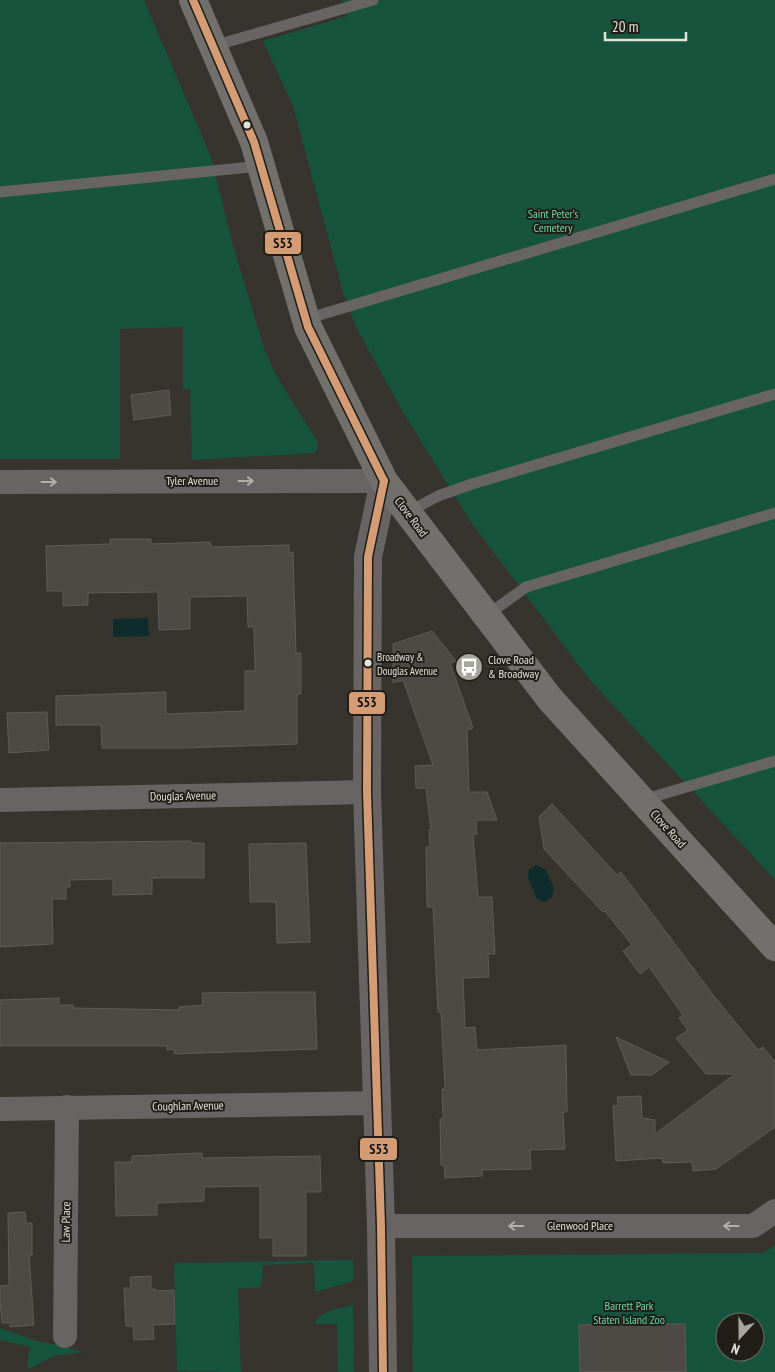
<svg xmlns="http://www.w3.org/2000/svg" width="775" height="1372" viewBox="0 0 775 1372" font-family="'PT Sans Narrow',sans-serif">
<style>
.green{fill:#17543d;fill-rule:evenodd}
.water{fill:#0e2c2b}
.building{fill:#4d4945;stroke:#5f5b56}
.lines{fill:none;stroke-linecap:round;stroke-linejoin:round}
.service{stroke:#676463;stroke-width:11}
.minor{stroke:#676463;stroke-width:24}
.tertiary{stroke:#676463;stroke-width:28}
.secondary{stroke:#72706d;stroke-width:28}
.bus-1-casing{stroke:#201e17;stroke-width:11}
.bus-1{stroke:#d39c74;stroke-width:8}
.oneway{stroke:#b2b0aa}
.bus-dot{fill:#e4e3d9;stroke:#201e17;stroke-width:2}
.labels{text-anchor:middle;stroke-width:4;stroke-linejoin:round;paint-order:stroke}
.bus-label{font-size:11px;fill:#e4e3d9;stroke:#201e17;text-anchor:start}
.park-label{font-size:12px;fill:#6bdaac;stroke:#201e17}
.street-label{font-size:12px;fill:#e4e3d9;stroke:#201e17}
.poi-label{font-size:12px;fill:#e4e3d9;stroke:#201e17;text-anchor:start}
.line-badge{stroke:#201e17;stroke-width:2}
.pale-badge-label{font-size:14px;text-anchor:middle;font-weight:bold;fill:#111}
</style>
<rect width="100%" height="100%" fill="#36342c"/>
<!-- green -->
<g class="green">
<polygon points="0,0 144,0 211,157 234,249 264,348 276,375 317,441 318,448 315,453 192,460 190,389 183,389 183,327 120,329 120,459 0,459"/>
<polygon points="342,0 775,0 775,880 589,679 471,522 403,412 356,327 343,292 293,106 263,41 347,16"/>
<path d="M775,1245v127h-362l-1,-116 351,-3zM725,1322h30v30h-30z"/>
<polygon points="353,1260 353,1281 315,1292 314,1263 263,1265 261,1287 238,1289 241,1372 177,1371 174,1263"/>
<path d="M353,1305l1,67h-16l-1,-48h-22c3,-13 26,-16 38,-19z"/>
<polygon points="0,1328 34,1340 85,1352 54,1356 29,1369 27,1367 30,1347 0,1340"/>
</g>
<!-- water -->
<g class="water">
<polygon points="148,618 149,636 113,637 113,619"/>
<polygon points="536,865 546,870 554,888 552,897 545,902 537,899 528,878 529,870"/>
</g>
<!-- building -->
<g class="building">
<polygon points="169,390 171,415 134,420 131,395"/>
<polygon points="110,539 151,539 151,544 210,542 211,547 289,545 289,553 293,552 296,653 301,653 301,694 297,694 297,744 186,748 102,748 101,725 56,725 56,696 166,692 166,714 245,711 245,671 255,671 254,627 248,627 247,596 190,597 190,629 159,630 158,592 88,593 88,605 63,606 63,591 47,591 46,546 110,544"/>
<polygon points="432,631 456,661 450,663 473,728 467,730 469,792 487,792 497,820 476,820 477,834 473,835 478,897 492,897 495,954 488,954 489,977 463,978 465,1028 475,1027 477,1050 566,1045 567,1112 563,1112 565,1149 530,1150 531,1169 482,1170 482,1176 445,1178 444,1165 441,1165 440,1119 443,1118 442,1089 445,1089 441,1012 438,1012 433,907 427,907 426,847 430,847 429,830 431,830 426,788 416,788 415,766 433,765 403,680 393,683 393,644"/>
<polygon points="47,712 49,750 9,753 7,713"/>
<polygon points="552,804 617,875 621,872 714,996 758,1050 763,1047 775,1062 775,1127 716,1169 693,1171 692,1162 663,1163 662,1158 616,1161 613,1106 618,1106 617,1097 641,1096 642,1118 655,1120 655,1134 735,1074 706,1074 676,1038 688,1030 679,1018 683,1015 649,967 640,974 623,951 632,945 605,911 603,912 544,849 539,817"/>
<polygon points="191,841 191,843 204,843 204,878 152,878 152,894 113,895 113,879 70,880 70,887 66,887 66,899 52,899 53,944 0,947 0,843"/>
<polygon points="306,843 310,942 277,943 276,902 250,902 249,844"/>
<polygon points="263,992 315,992 317,1049 174,1054 174,1049 167,1050 167,1046 0,1046 0,1000 59,998 59,1005 73,1005 73,1008 179,1010 179,1007 203,1005 202,993"/>
<polygon points="616,1037 669,1062 652,1075 631,1075"/>
<polygon points="202,1153 202,1158 320,1156 321,1192 306,1192 306,1256 273,1256 273,1238 260,1238 260,1186 204,1187 204,1201 157,1203 157,1215 116,1216 115,1162 132,1162 132,1156"/>
<polygon points="25,1212 26,1223 32,1223 32,1255 29,1255 34,1325 10,1327 10,1323 2,1323 0,1302 0,1286 9,1285 8,1213"/>
<polygon points="151,1276 151,1289 155,1289 155,1291 174,1290 175,1324 153,1325 154,1339 134,1340 133,1326 126,1326 124,1288 131,1288 130,1277"/>
<polygon points="623,1324 685,1324 686,1372 580,1372 579,1325"/>
</g>
<g class="lines">
<!-- service -->
<g class="service">
<polyline points="213,46 373,0"/>
<polyline points="0,192 261,166"/>
<polyline points="306,319 775,179"/>
<polyline points="408,512 438,496 472,484 775,394"/>
<polyline points="486,616 526,587 775,513"/>
<polyline points="642,800 775,761"/>
</g>
<!-- minor -->
<g class="minor">
<polyline points="0,482 384,481"/>
<polyline points="0,800 367,792"/>
<polyline points="0,1109 377,1103"/>
<polyline points="381,1226 753,1226 775,1211"/>
<polyline points="65,1336 67,1107"/>
</g>
<!-- tertiary -->
<polyline class="tertiary" points="383,1372 381,1226 367,792 368,557 384,481"/>
<!-- secondary -->
<polyline class="secondary" points="193,0 254,142 308,327 384,481 550,699 775,947"/>
<!-- bus-1 casing -->
<g class="bus-1-casing">
<g id="bus-1">
<polyline points="193,0 254,142 308,327 384,481"/>
<polyline points="383,1372 381,1226 367,792 368,557 384,481"/>
</g>
</g>
<!-- bus-1 -->
<use href="#bus-1" class="bus-1"/>
</g>
<!-- one-way arrows -->
<defs><path id="oneway-shaft" d="M-6 0H5M1.5-3L5.5 0L1.5 3" fill="none" stroke-width="1.6" stroke-linecap="round" stroke-linejoin="round" transform="scale(1.25)"/></defs>
<g class="oneway">
<use href="#oneway-shaft" transform="translate(246 481)"/>
<use href="#oneway-shaft" transform="translate(49 482)"/>
<use href="#oneway-shaft" transform="translate(516 1226) rotate(180)"/>
<use href="#oneway-shaft" transform="translate(731 1226) rotate(180)"/>
</g>
<!-- icons -->
<defs>
<g id="bus-disc" transform="scale(1.4375)"><circle r="9.5" fill="#a7a69c" stroke="#201e17"/><path d="M-5-6H5V4H4V6H2V4H-2V6H-4V4H-5ZM-3.5-4V0h7V-4ZM-3.5 1.2v1.5H-2V1.2ZM2 1.2v1.5H3.5V1.2Z" fill="#fff"/></g>
</defs>
<g fill-rule="evenodd">
<use href="#bus-disc" x="469" y="667"/>
</g>
<!-- markers -->
<g class="bus-dot">
<circle cx="247" cy="125" r="4.5"/>
<circle cx="368" cy="663" r="4.5"/>
</g>
<g class="labels">
<!-- bus labels -->
<g class="bus-label">
<text x="377" y="661">Broadway &amp;<tspan x="377" dy="14">Douglas Avenue</tspan></text>
</g>
<!-- park labels -->
<g class="park-label">
<text x="553" y="218">Saint Peter’s<tspan x="553" dy="14">Cemetery</tspan></text>
<text x="629" y="1310">Barrett Park<tspan x="629" dy="14">Staten Island Zoo</tspan></text>
</g>
<!-- street labels -->
<g class="street-label">
<text x="192" y="485">Tyler Avenue</text>
<text transform="translate(411 517) rotate(53)" y="4">Clove Road</text>
<text transform="translate(183 796) rotate(-1)" y="4">Douglas Avenue</text>
<text transform="translate(668 829) rotate(48)" y="4">Clove Road</text>
<text transform="translate(188 1106) rotate(-1)" y="4">Coughlan Avenue</text>
<text transform="translate(66 1222) rotate(-89)" y="4">Law Place</text>
<text x="580" y="1230">Glenwood Place</text>
</g>
<!-- poi labels -->
<g class="poi-label">
<text x="488" y="664">Clove Road<tspan x="488" dy="14">&amp; Broadway</tspan></text>
</g>
</g>
<g class="line-badge">
<rect x="264" y="231" width="38" height="24" rx="5" fill="#d39c74"/>
<rect x="348" y="691" width="38" height="24" rx="5" fill="#d39c74"/>
<rect x="359" y="1137" width="39" height="24" rx="5" fill="#d39c74"/>
</g>
<g class="pale-badge-label">
<text x="283" y="248">S53</text>
<text x="367" y="707">S53</text>
<text x="379" y="1154">S53</text>
</g>
<!-- north arrow -->
<g transform="translate(740 1337) rotate(201)"><circle r="24" fill="#201e17" stroke="#6e6d65"/>
<path d="M0-4L9 19L0 12L-9 19Z" fill="#a7a69c"/>
<text y="-8" font-size="14" font-weight="bold" text-anchor="middle" fill="#e4e3d9">N</text>
</g>
<!-- scale -->
<path d="M605 32v8h81v-8" fill="none" stroke="#e4e3d9" stroke-width="2.5"/>
<text x="612" y="32" font-size="15" fill="#e4e3d9" stroke="#201e17" stroke-width="4" paint-order="stroke">20 m</text>
</svg>
